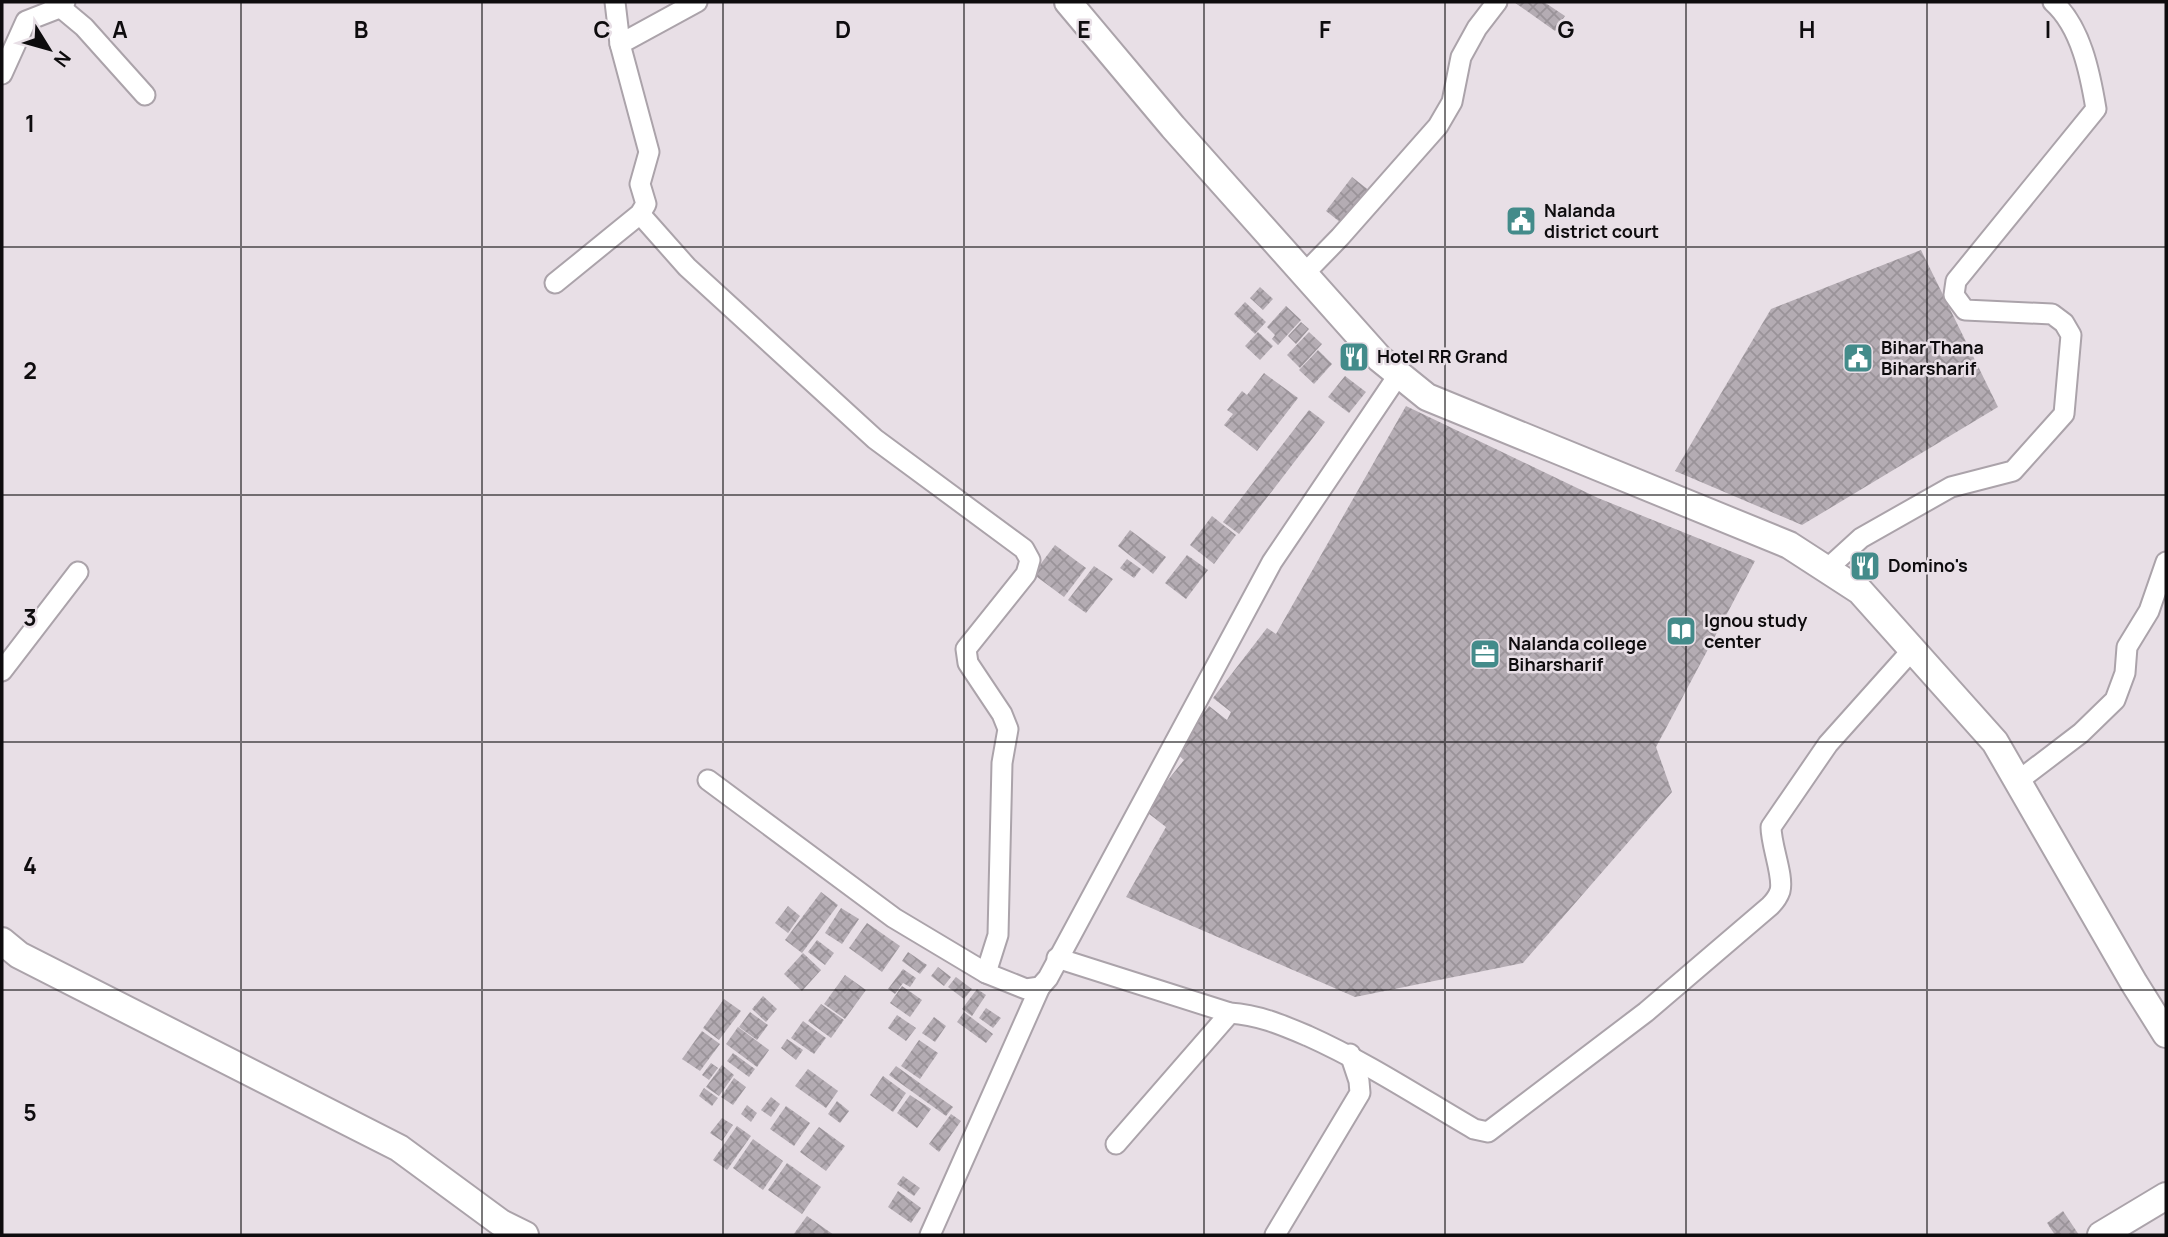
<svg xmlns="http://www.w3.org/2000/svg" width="2168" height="1237" viewBox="0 0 2168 1237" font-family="Manrope,sans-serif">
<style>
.building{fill:url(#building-cross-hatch)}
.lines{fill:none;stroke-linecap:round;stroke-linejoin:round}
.minor-casing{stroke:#aba3aa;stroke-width:23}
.secondary-casing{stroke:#aba3aa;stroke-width:30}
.minor{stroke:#fff;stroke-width:19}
.secondary{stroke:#fff;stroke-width:26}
.grid{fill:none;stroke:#0e0c0e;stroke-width:2;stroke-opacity:0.55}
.labels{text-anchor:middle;stroke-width:5;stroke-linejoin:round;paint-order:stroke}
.poi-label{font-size:18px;font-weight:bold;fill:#0e0c0e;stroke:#e8dfe6;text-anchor:start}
.grid-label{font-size:23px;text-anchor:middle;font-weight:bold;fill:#0e0c0e;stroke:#e8dfe6;stroke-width:5;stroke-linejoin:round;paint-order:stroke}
</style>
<defs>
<pattern id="building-cross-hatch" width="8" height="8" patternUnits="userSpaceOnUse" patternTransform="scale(1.75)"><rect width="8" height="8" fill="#b4acb3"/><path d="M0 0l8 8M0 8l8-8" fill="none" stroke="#9a9399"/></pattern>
</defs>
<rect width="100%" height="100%" fill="#e8dfe6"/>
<!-- building -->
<g class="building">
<polygon points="1514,2 1544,2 1565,16 1555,31"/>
<polygon points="1352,177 1371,192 1345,226 1326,211"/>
<polygon points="1921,250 1998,407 1802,525 1675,471 1771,309"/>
<polygon points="1260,287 1273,299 1263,310 1250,298"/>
<polygon points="1245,302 1266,322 1255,334 1234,314"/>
<polygon points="1286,306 1301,320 1278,345 1272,339 1275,335 1267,327"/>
<polygon points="1301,322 1309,329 1296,344 1288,336"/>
<polygon points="1258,332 1273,346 1260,360 1245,346"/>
<polygon points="1309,332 1322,344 1300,368 1287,355"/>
<polygon points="1318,350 1332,364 1314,384 1299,370"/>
<polygon points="1264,373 1298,398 1257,451 1224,425 1233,414 1227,410 1242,391 1247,395"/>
<polygon points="1345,376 1366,392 1349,413 1328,397"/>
<polygon points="1406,406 1598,498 1755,561 1656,747 1672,792 1523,963 1355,997 1126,897 1166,827 1144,810 1184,760 1177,754 1189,738 1186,736 1209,706 1227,720 1231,712 1213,698 1267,628 1276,634"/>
<polygon points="1309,410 1325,422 1239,534 1223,522"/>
<polygon points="1212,516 1236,535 1214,564 1190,545"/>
<polygon points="1130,530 1166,557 1153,574 1118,546"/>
<polygon points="1055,545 1086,568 1064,597 1033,574"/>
<polygon points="1187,555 1208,570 1186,599 1165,583"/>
<polygon points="1127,559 1141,569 1134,578 1120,568"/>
<polygon points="1094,566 1113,579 1086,613 1068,600"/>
<polygon points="821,892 838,905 802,953 785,940"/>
<polygon points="788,906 800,916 788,933 775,923"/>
<polygon points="841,908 859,919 842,944 825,933"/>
<polygon points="867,923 900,946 882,972 849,948"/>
<polygon points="817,940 834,953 825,965 808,952"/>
<polygon points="908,952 927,965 920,974 902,961"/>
<polygon points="803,953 821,970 802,991 784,974"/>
<polygon points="938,967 951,977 944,986 931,976"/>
<polygon points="903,969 916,978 910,987 903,983 895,994 888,989"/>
<polygon points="845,975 866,990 845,1019 824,1004"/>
<polygon points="956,977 972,989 964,999 948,987"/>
<polygon points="902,986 922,1000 910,1017 890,1003"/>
<polygon points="977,989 986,995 972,1016 962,1009"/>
<polygon points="763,996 777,1009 766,1022 752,1009"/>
<polygon points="724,999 741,1011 719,1040 703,1028"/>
<polygon points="821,1004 844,1020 831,1038 808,1021"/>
<polygon points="986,1008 1001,1018 993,1028 979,1018"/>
<polygon points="750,1012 768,1025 757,1040 739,1027"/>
<polygon points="964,1012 993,1034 986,1043 957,1022"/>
<polygon points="897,1015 916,1028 906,1041 888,1028"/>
<polygon points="934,1017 946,1026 935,1042 922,1033"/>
<polygon points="803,1021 826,1038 814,1054 791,1038"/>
<polygon points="738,1027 769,1050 757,1067 726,1044"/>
<polygon points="702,1031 720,1044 700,1071 682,1059"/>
<polygon points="787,1039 803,1050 796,1060 781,1048"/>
<polygon points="919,1040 938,1053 920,1079 901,1066"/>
<polygon points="733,1053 755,1069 749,1077 727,1061"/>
<polygon points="711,1063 718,1068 709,1080 702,1075"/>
<polygon points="722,1065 734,1075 719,1096 706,1087"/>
<polygon points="896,1066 953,1107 946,1116 889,1075"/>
<polygon points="808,1069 838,1091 826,1108 795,1086"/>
<polygon points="883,1076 906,1093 893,1112 870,1095"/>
<polygon points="734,1078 746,1087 733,1105 721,1097"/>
<polygon points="704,1088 718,1098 712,1106 699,1096"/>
<polygon points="910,1095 931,1109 917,1128 897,1113"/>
<polygon points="771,1097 780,1104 771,1117 761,1110"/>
<polygon points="837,1101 849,1111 840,1123 828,1114"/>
<polygon points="747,1105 757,1113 751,1122 741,1114"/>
<polygon points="786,1106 810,1123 794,1146 770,1129"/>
<polygon points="951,1114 961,1121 939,1152 929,1144"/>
<polygon points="722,1118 733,1125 722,1141 710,1133"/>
<polygon points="737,1126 751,1136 727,1170 713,1160"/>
<polygon points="819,1127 845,1146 826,1171 800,1152"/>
<polygon points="753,1139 783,1161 763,1190 733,1168"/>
<polygon points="787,1163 821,1187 802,1214 768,1190"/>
<polygon points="903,1176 920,1188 914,1196 897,1184"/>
<polygon points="898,1191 921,1208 911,1223 888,1207"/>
<polygon points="2063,1211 2079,1235 2055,1235 2047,1223"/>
<polygon points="807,1216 834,1235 793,1235"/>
</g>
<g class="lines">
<!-- minor casing -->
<g class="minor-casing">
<g id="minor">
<polyline points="54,2 84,27 145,95"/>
<polyline points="615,2 620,44 697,2"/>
<polyline points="2,74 26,21 62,7 65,2"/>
<polyline points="640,214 687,267 875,439 1024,549 1030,560 1026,574 966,649 968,663 1002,714 1008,729 1002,763 998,935 986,973"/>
<polyline points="1304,274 1340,237 1438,126 1452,102 1461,57 1477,28 1497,2"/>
<polyline points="555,283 640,214 646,204 640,184 649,152 620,44"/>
<path d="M1827,569l34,-31 90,-51 62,-16 51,-57 7,-79 -7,-12 -12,-9 -87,-4 -11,-15 2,-14 140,-172c-6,-36 -15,-82 -43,-107"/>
<polyline points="2,671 78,572"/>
<polyline points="708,780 894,918 986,973 1026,989 1040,987 1048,978 1272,562 1399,374"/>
<polyline points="2018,781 2081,733 2115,700 2125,673 2127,647 2149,611 2166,562"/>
<path d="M1057,958l173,55c29,2 52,12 78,23 58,26 111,61 166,93l14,3 158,-120 124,-106c4,-4 8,-9 10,-15 4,-15 -9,-45 -9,-64l57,-83 85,-95"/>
<polyline points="1116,1144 1230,1013"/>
<polyline points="930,1235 1040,987"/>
<polyline points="1275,1235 1360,1093 1359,1081 1350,1054"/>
</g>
</g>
<!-- secondary casing -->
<g class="secondary-casing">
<g id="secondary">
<polyline points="1068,2 1173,127 1380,359 1427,397 1789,545 1860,591 1995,742 2134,983 2166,1034"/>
<polyline points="2,941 19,955 399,1148 501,1223 525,1235"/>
<polyline points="2101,1235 2166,1196"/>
</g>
</g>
<!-- minor -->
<use href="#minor" class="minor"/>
<!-- secondary -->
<use href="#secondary" class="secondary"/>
</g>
<!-- grid -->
<path class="grid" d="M241,2v1233M482,2v1233M723,2v1233M964,2v1233M1204,2v1233M1445,2v1233M1686,2v1233M1927,2v1233M2,247h2164M2,495h2164M2,742h2164M2,990h2164"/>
<!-- icons -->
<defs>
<g id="civic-square" transform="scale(1.575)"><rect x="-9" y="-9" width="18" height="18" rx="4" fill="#438b8a" stroke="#e8dfe6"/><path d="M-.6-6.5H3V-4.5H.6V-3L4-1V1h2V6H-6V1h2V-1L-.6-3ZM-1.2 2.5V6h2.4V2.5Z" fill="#fff"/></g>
<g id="restaurant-square" transform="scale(1.575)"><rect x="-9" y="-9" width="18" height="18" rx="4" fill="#438b8a" stroke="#e8dfe6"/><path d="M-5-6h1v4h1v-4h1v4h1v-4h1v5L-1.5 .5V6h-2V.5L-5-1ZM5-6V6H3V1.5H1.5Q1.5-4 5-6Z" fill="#fff"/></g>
<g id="library-square" transform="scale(1.575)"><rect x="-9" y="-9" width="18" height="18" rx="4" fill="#438b8a" stroke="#e8dfe6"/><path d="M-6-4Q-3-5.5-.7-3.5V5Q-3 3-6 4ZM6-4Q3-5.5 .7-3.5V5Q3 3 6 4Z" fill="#fff"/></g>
<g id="office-square" transform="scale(1.575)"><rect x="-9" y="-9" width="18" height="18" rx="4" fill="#438b8a" stroke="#e8dfe6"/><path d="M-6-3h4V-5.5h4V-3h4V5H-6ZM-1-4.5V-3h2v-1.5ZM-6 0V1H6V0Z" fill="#fff"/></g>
</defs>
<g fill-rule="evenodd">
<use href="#civic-square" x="1521" y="221"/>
<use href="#restaurant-square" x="1354" y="357"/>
<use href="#civic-square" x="1858" y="358"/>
<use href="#restaurant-square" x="1865" y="566"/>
<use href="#library-square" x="1681" y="631"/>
<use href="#office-square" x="1485" y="654"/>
</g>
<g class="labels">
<!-- poi labels -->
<g class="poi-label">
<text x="1544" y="217">Nalanda<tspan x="1544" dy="21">district court</tspan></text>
<text x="1881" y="354">Bihar Thana<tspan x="1881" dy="21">Biharsharif</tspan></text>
<text x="1377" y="363">Hotel RR Grand</text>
<text x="1888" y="572">Domino's</text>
<text x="1704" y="627">Ignou study<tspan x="1704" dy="21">center</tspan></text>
<text x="1508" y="650">Nalanda college<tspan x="1508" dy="21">Biharsharif</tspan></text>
</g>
</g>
<g class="grid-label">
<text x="120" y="38">A</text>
<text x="361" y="38">B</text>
<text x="602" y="38">C</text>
<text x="843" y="38">D</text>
<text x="1084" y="38">E</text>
<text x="1325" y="38">F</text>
<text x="1566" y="38">G</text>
<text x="1807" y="38">H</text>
<text x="2048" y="38">I</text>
<text x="30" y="132">1</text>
<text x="30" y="379">2</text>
<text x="30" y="626">3</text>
<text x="30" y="874">4</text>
<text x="30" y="1121">5</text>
</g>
<!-- border -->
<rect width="2168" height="1237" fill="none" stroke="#0e0c0e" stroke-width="7"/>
<!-- north arrow -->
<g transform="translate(49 49) rotate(127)" stroke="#e8dfe6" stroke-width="5" paint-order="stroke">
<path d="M0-5L12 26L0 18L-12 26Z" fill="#0e0c0e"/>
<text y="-10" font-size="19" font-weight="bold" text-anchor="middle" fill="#0e0c0e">N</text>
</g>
</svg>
